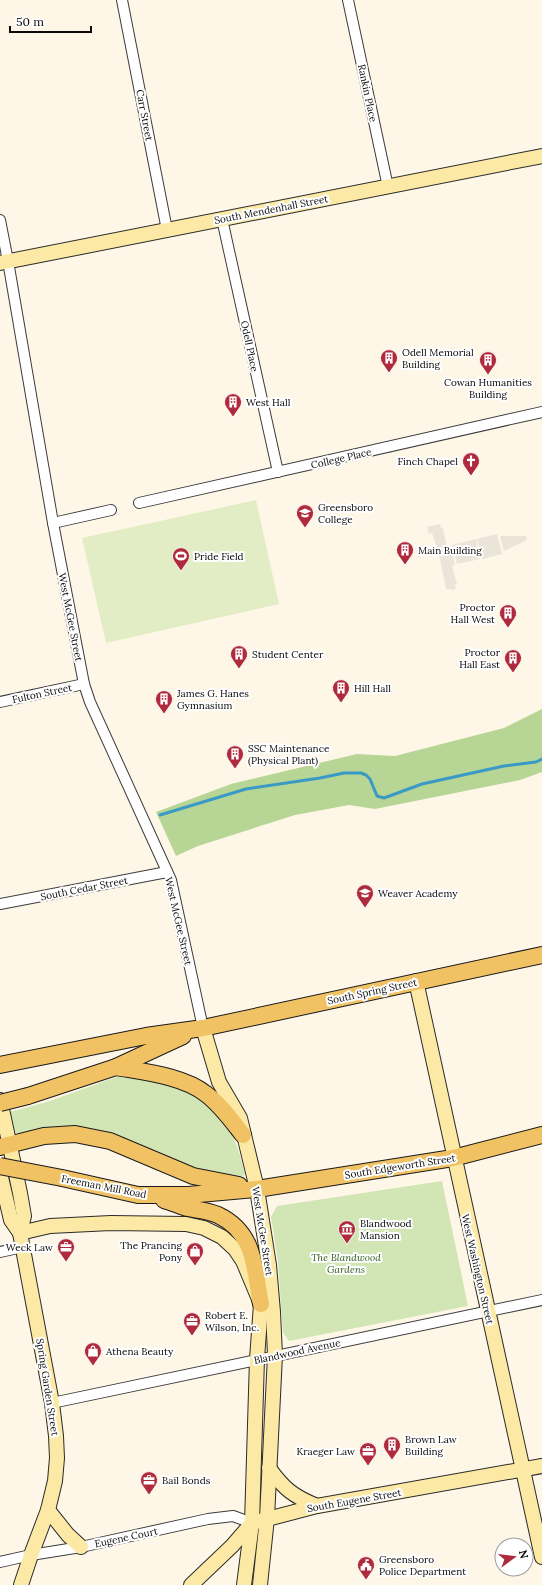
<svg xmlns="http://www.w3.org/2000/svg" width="542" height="1585" viewBox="0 0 542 1585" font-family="Lora,serif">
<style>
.green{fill:#d2e5b4}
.forest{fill:#b7d594}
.pitch{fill:#e3edc5}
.plaza{fill:#ebe5d9}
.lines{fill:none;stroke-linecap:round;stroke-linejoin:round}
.stream{stroke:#3a9ac5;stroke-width:3}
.street-casing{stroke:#3c3c3c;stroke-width:12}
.secondary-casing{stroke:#2b2b2b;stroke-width:16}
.primary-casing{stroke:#1a1a1a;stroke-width:18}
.street{stroke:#fff;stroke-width:10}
.secondary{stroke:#fbe9a5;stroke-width:14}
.primary{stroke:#f1c264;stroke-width:16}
.primary-bridge-casing{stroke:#1a1a1a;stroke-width:18;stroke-linecap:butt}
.primary-bridge{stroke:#f1c264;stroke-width:16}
.labels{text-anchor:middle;stroke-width:4;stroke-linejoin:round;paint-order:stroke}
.street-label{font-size:10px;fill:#090909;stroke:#fff}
.poi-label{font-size:10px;fill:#090909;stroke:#fff;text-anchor:start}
.park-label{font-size:10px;font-style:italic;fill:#315c1f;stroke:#fff}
</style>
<rect width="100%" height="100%" fill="#fef7e7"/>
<!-- green -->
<g class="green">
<path d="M119,1076c20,3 41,5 60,12 23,9 45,28 55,51 5,11 8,23 11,35l-2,2 -36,-2 -152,-46 -37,5 -3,-1 -5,-20 40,-11z"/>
<polygon points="442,1181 468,1306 289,1341 283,1333 278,1262 271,1217 277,1206"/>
</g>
<!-- forest -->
<polygon class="forest" points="542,709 542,772 520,780 375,809 349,805 295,815 198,846 176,856 156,812 231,784 357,754 395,756 504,728"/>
<!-- pitch -->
<polygon class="pitch" points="256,500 279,604 106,643 82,538"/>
<!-- plaza -->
<g class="plaza">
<polygon points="440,524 441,528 443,528 447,547 451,546 455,565 452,566 457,584 455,584 456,589 451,590 450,589 446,589 437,545 436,545 432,533 429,534 427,527"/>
<polygon points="497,534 502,554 482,559 477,539"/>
<polygon points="500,536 526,536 527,540 504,551"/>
<polygon points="476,539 480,559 457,564 452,545"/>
</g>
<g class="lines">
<!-- stream -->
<polyline class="stream" points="160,815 246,789 320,778 344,773 361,773 366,775 370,779 377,796 384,798 422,784 504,766 536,762 542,759"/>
<!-- street casing -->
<g class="street-casing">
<g id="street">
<polyline points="122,0 167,230"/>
<polyline points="348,0 388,187"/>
<polyline points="222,219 278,472"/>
<polyline points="0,220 8,261 53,523 84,684 90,702 171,880 203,1028"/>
<polyline points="139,503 542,412"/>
<polyline points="53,523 111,510"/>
<polyline points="0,702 84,684"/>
<polyline points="0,904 167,872"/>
<polyline points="0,1252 23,1247"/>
<polyline points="52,1403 542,1300"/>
<polyline points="0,1562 31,1555 81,1547 208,1519 233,1516 252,1523"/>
</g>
</g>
<!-- secondary casing -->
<g class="secondary-casing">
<g id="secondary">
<polyline points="0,263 542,156"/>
<polyline points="416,981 542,1557"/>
<polyline points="203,1028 219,1082 240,1118 257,1189 269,1265 273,1312 275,1355 267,1518 260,1585"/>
<polyline points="0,1100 20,1193 24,1216 20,1233 52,1403 56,1436 57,1458 55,1481 48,1510 31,1555 21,1585"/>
<polyline points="0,1173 11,1220 20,1233"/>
<polyline points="20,1233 50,1226 111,1223 186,1224 204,1228 222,1237 235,1249 243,1261 261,1304 257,1359 252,1523 244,1585"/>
<path d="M269,1468c15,21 24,28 48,38"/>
<polyline points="48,1510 68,1535 81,1547"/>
<polyline points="191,1585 232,1546 252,1523 317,1506 542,1466"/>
</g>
</g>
<!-- primary casing -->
<g class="primary-casing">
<g id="primary">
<polyline points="0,1065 146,1036 203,1028 542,955"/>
<path d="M116,1067c28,5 68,9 90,27 15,11 26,27 37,41"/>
<polyline points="28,1096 116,1067 183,1036"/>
<polyline points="0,1147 44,1136 75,1134 110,1141 193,1176 239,1185"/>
<polyline points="62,1178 138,1195 188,1195 257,1189 453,1158 542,1135"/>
<path d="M164,1200c7,2 14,5 20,7 11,3 23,3 34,8 38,18 36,54 43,89"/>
</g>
</g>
<!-- street -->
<use href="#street" class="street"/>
<!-- secondary -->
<use href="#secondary" class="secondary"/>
<!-- primary -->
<use href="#primary" class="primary"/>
<!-- primary-bridge casing -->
<g class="primary-bridge-casing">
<g id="primary-bridge">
<polyline points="0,1103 28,1096"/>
<polyline points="0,1166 62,1178"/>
</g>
</g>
<!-- primary-bridge -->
<use href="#primary-bridge" class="primary-bridge"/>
</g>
<!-- icons -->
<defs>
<g id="building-pin" transform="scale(0.9)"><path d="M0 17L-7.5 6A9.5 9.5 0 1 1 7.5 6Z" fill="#b02a3d" stroke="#fff"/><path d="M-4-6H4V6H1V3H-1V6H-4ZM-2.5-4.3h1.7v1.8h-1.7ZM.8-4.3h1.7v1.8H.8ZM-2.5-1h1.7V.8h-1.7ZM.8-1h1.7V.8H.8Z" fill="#fff"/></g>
<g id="church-pin" transform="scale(0.9)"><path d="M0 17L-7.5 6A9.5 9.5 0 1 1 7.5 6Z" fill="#b02a3d" stroke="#fff"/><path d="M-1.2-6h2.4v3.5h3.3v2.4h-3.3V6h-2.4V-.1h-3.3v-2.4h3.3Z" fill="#fff"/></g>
<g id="university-pin" transform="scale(0.9)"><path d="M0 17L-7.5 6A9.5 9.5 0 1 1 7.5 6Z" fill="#b02a3d" stroke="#fff"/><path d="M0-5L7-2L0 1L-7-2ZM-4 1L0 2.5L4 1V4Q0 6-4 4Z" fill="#fff"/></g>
<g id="stadium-pin" transform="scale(0.9)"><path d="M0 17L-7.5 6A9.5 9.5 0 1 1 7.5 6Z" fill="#b02a3d" stroke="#fff"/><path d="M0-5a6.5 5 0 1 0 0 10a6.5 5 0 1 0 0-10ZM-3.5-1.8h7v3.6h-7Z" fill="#fff"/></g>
<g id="school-pin" transform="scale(0.9)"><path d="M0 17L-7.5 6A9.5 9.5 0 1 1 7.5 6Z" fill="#b02a3d" stroke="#fff"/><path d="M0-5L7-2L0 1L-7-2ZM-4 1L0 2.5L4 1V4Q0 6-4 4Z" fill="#fff"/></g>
<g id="museum-pin" transform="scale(0.9)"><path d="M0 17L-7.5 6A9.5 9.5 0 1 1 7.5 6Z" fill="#b02a3d" stroke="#fff"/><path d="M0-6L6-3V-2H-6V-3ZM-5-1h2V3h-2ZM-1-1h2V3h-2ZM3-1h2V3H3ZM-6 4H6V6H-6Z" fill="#fff"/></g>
<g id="office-pin" transform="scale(0.9)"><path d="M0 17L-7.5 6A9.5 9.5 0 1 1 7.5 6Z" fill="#b02a3d" stroke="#fff"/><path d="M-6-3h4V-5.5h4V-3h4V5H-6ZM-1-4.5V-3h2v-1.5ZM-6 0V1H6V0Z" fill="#fff"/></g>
<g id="shop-pin" transform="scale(0.9)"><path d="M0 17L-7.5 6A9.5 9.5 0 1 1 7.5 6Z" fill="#b02a3d" stroke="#fff"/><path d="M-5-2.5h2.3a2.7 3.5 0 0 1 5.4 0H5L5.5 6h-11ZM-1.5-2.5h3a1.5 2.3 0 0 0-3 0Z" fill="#fff"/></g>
<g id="civic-pin" transform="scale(0.9)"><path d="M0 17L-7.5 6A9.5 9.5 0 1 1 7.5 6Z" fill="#b02a3d" stroke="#fff"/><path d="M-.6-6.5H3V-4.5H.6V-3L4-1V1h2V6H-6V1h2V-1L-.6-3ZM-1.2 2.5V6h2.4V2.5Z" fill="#fff"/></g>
</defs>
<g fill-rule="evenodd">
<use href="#building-pin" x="389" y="358"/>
<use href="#building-pin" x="488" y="360"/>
<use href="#building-pin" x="233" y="402"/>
<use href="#church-pin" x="471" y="461"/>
<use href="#university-pin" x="305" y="513"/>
<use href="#building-pin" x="405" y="550"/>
<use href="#stadium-pin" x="181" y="556"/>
<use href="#building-pin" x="508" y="613"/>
<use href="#building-pin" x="239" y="654"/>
<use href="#building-pin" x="513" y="658"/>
<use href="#building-pin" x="341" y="688"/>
<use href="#building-pin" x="164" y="699"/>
<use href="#building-pin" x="235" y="754"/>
<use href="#school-pin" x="365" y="893"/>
<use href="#museum-pin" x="347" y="1229"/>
<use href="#office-pin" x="66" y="1247"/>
<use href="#shop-pin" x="195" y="1251"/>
<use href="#office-pin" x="192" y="1321"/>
<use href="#shop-pin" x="93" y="1351"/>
<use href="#building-pin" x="392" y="1445"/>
<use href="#office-pin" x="368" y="1451"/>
<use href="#office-pin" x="149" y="1480"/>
<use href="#civic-pin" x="366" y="1565"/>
</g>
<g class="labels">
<!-- street labels -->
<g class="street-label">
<text transform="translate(368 93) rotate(78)" y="4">Rankin Place</text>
<text transform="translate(145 115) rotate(79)" y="4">Carr Street</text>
<text transform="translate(271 209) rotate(-11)" y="4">South Mendenhall Street</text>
<text transform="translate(250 346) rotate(78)" y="4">Odell Place</text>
<text transform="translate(341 458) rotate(-13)" y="4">College Place</text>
<text transform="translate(71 617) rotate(79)" y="4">West McGee Street</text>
<text transform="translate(42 693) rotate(-12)" y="4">Fulton Street</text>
<text transform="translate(84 888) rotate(-11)" y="4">South Cedar Street</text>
<text transform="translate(179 921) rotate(77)" y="4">West McGee Street</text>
<text transform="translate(372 991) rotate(-12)" y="4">South Spring Street</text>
<text transform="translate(400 1166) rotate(-9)" y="4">South Edgeworth Street</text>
<text transform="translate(104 1186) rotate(11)" y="4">Freeman Mill Road</text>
<text transform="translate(263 1231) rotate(81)" y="4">West McGee Street</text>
<text transform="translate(478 1269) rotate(77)" y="4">West Washington Street</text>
<text transform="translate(297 1351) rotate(-12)" y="4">Blandwood Avenue</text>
<text transform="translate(48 1387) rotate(81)" y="4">Spring Garden Street</text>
<text transform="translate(354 1500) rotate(-10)" y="4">South Eugene Street</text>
<text transform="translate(126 1537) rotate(-12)" y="4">Eugene Court</text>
</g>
<!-- poi labels -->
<g class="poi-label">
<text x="402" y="356">Odell Memorial<tspan x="402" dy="12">Building</tspan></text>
<text x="488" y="386" text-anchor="middle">Cowan Humanities<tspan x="488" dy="12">Building</tspan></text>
<text x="246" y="406">West Hall</text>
<text x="458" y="465" text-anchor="end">Finch Chapel</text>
<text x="318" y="511">Greensboro<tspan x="318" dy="12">College</tspan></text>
<text x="418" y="554">Main Building</text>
<text x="194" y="560">Pride Field</text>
<text x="495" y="611" text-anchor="end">Proctor<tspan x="495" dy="12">Hall West</tspan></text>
<text x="500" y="656" text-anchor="end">Proctor<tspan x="500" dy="12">Hall East</tspan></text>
<text x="252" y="658">Student Center</text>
<text x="354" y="692">Hill Hall</text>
<text x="177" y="697">James G. Hanes<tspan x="177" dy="12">Gymnasium</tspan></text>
<text x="248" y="752">SSC Maintenance<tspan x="248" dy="12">(Physical Plant)</tspan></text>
<text x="378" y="897">Weaver Academy</text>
<text x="360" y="1227">Blandwood<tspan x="360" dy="12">Mansion</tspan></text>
<text x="182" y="1249" text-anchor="end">The Prancing<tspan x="182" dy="12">Pony</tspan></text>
<text x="53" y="1251" text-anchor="end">Weck Law</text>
<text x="205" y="1319">Robert E.<tspan x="205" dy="12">Wilson, Inc.</tspan></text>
<text x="106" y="1355">Athena Beauty</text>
<text x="405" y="1443">Brown Law<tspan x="405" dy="12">Building</tspan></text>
<text x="355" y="1455" text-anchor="end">Kraeger Law</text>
<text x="162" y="1484">Bail Bonds</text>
<text x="379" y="1563">Greensboro<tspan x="379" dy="12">Police Department</tspan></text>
</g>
<!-- park labels -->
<g class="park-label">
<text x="346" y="1261">The Blandwood<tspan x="346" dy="12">Gardens</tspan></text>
</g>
</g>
<!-- north arrow -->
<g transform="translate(514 1557) rotate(75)"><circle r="19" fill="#ffffff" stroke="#9d9d9d"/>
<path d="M0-3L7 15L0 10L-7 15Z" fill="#b02a3d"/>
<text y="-6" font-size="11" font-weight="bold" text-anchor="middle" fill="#090909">N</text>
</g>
<!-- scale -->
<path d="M10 26v6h81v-6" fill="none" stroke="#090909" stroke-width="2"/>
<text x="16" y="26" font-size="12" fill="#090909" stroke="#ffffff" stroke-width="3" paint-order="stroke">50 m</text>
</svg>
